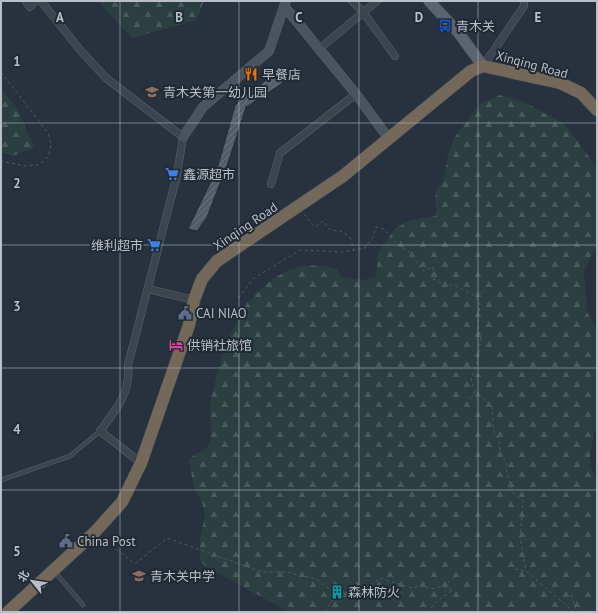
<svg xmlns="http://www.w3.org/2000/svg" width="598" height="613" viewBox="0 0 598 613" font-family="'PT Sans','Noto Sans SC',sans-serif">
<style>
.forest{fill:url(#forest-firs)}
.green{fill:#2b3f40}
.building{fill:url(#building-hatch);stroke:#232b35}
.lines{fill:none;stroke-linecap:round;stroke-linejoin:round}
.lane-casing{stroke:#5a626c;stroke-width:4.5}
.street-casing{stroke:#5a626c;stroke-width:8}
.secondary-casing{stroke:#5a626c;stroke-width:10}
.primary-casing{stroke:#454d57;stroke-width:12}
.highway-casing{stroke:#474f59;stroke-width:13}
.path{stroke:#4a5c5e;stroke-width:1;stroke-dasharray:3 3;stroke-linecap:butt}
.lane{stroke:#3c444e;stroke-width:3.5}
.street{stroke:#3c444e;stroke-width:7}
.secondary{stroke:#4a5461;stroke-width:9}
.primary{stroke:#5a636e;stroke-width:11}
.highway{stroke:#73685a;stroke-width:12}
.grid{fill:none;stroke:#b8bfc9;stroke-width:1;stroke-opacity:0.55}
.labels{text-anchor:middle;stroke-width:4;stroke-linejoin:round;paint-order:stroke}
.poi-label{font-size:13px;fill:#b8bfc9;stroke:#212933;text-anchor:start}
.street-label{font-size:13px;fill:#b8bfc9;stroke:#212933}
.grid-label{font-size:13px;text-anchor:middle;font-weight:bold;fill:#b8bfc9;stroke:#212933;stroke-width:4;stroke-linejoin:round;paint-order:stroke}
</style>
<defs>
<pattern id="forest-firs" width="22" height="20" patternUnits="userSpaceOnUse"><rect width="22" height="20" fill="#2b3f40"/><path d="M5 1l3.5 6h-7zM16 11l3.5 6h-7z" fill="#48595a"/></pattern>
<pattern id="building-hatch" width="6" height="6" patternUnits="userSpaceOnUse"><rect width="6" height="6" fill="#525d69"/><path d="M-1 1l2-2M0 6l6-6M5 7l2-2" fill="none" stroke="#69727d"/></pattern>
</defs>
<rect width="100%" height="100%" fill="#28323e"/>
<!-- forest -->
<g class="forest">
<polygon points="98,1 204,1 196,20 132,38"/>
<polygon points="1,89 17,108 34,147 13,156 1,152"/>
<path d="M500,95l22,6 39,21 7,6 29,40v82l-6,6 -7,16 3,40 10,18v100l-3,2c-2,16 -9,31 3,46v134h-308l-84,-46 -5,-6v-21l5,-24 -3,-13 -8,-13 -5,-30 8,-6 8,-2c11,-16 3,-32 6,-50 5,-29 18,-67 32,-92 2,-5 8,-9 12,-14 23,-24 48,-36 82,-26l4,8 23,3 11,-3 2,-8 1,-17 18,-24 15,-8 25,-4 1,-7 -2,-6 1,-12 8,-12 4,-25 7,-17 25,-33z"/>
</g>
<!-- green -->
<polygon class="green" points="482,344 489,349 492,368 486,376 476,373"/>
<!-- building -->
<polygon class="building" points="276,73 283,83 246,107 229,160 207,217 197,231 188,229 217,169 235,106 243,97"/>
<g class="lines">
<!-- lane casing -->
<g class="lane-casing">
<g id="lane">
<polyline points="1,480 70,456 100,431"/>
<polyline points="55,572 83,605"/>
</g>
</g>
<!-- street casing -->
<g class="street-casing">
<g id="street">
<polyline points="26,1 30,7 36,1"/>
<path d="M41,1l40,50 25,27 77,59 -6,38 -49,190c3,28 -12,45 -28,66l41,32"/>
<polyline points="352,1 363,12 395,56"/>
<polyline points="319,49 377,1"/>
<polyline points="483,66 524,6 524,1"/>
<polyline points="271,184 280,153 356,94"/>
<polyline points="148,289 194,300"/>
</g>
</g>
<!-- secondary casing -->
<g class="secondary-casing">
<g id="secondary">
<polyline points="284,6 356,94 389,139"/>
<polyline points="183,137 203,107 269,51 286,1"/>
</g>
</g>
<!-- primary casing -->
<g class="primary-casing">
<polyline id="primary" points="429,1 458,32 483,66"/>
</g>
<!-- highway casing -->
<g class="highway-casing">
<polyline id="highway" points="8,612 95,532 122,502 141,463 189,325 194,300 202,279 217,261 343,176 471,71 483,66 560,83 581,93 597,110"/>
</g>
<!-- path -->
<g class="path">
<polyline points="1,72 48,133 51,145 48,157 38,165 25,166 1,161"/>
<polyline points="304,214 315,227 323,221 330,230 341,231 350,237 354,250"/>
<polyline points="238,298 253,279 300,250 343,252 365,248 373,237 376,227 384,229 392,239 410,253 423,271 433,267 432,278 444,285 454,285 474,295 480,304 478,328 481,338 477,363 471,380 475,391 492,407 494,431 499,441 500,452 506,462 507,474 514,495 523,501 520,537 526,571"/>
<polyline points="477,298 484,290"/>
<polyline points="469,399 475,392"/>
<polyline points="102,538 135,564 167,538 262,572 286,572 316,579 336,594 370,586 380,578 412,588 421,585 432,589 442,586 453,590 434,603 429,612"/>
<polyline points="515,569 526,571 574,612"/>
<polyline points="443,586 457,576"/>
<polyline points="571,595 577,612"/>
<polyline points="325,612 336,594"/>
</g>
<!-- lane -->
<use href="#lane" class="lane"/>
<!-- street -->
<use href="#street" class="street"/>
<!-- secondary -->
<use href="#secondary" class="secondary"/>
<!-- primary -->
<use href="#primary" class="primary"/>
<!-- highway -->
<use href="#highway" class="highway"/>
</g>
<!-- grid -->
<path class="grid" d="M120,1v611M239,1v611M359,1v611M478,1v611M1,123h596M1,245h596M1,368h596M1,490h596"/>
<!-- icons -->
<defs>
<g id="bus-bare" transform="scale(1.08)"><path d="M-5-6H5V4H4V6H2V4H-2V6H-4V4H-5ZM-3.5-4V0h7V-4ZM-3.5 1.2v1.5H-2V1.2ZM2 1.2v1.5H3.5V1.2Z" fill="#1a4fb4" stroke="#212933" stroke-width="2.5" paint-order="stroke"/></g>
<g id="restaurant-bare" transform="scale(1.08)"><path d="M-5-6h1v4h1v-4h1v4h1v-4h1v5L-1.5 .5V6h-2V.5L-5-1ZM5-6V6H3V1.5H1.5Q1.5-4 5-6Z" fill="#e8710a" stroke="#212933" stroke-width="2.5" paint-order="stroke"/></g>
<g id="school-bare" transform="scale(1.08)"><path d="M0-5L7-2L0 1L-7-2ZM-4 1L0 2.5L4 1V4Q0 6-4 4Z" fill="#8d6e63" stroke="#212933" stroke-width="2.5" paint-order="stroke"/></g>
<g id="supermarket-bare" transform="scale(1.08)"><path d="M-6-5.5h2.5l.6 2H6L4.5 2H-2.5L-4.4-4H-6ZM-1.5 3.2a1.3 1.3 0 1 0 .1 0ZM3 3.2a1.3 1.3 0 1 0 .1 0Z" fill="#3f7fe0" stroke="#212933" stroke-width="2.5" paint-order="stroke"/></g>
<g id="civic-bare" transform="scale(1.08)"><path d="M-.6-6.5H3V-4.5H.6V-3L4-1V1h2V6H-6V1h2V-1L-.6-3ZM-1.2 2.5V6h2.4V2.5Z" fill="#5c6f8a" stroke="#212933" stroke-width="2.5" paint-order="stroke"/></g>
<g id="hotel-bare" transform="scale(1.08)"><path d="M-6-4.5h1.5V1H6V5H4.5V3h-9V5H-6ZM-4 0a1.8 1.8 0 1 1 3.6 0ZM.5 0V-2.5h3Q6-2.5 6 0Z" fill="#d1479c" stroke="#212933" stroke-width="2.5" paint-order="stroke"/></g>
<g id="building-bare" transform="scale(1.08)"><path d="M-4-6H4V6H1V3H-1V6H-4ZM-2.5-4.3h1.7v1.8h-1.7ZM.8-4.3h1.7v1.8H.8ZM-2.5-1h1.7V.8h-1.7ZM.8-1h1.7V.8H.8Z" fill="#0f9aa8" stroke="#212933" stroke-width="2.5" paint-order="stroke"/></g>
</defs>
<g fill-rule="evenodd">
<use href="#bus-bare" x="445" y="26"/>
<use href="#restaurant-bare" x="251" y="74"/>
<use href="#school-bare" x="152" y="92"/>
<use href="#supermarket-bare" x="172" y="174"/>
<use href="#supermarket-bare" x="154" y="245"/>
<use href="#civic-bare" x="185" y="313"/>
<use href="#hotel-bare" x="176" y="345"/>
<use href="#civic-bare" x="66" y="541"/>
<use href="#school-bare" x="139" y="576"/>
<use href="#building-bare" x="337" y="592"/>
</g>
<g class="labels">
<!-- poi labels -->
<g class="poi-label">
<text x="456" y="31">青木关</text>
<text x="262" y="79">早餐店</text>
<text x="163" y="97">青木关第一幼儿园</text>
<text x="183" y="179">鑫源超市</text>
<text x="143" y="250" text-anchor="end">维利超市</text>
<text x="196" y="318">CAI NIAO</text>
<text x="187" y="350">供销社旅馆</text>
<text x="77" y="546">China Post</text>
<text x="150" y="581">青木关中学</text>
<text x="348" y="597">森林防火</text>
</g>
<!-- street labels -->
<g class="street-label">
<text transform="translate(532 64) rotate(15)" y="5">Xinqing Road</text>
<text transform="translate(245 226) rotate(-34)" y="5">Xinqing Road</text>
</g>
</g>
<g class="grid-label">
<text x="60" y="22">A</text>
<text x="179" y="22">B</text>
<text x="299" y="22">C</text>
<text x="419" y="22">D</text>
<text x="538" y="22">E</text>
<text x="17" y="66">1</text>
<text x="17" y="188">2</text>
<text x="17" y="311">3</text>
<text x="17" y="434">4</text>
<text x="17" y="556">5</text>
</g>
<!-- border -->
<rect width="598" height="613" fill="none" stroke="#b8bfc9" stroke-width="4"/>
<!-- north arrow -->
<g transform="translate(32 581) rotate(300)" stroke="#212933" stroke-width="3" paint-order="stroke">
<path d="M0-3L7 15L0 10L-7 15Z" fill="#b8bfc9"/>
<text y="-6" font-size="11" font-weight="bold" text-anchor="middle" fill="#b8bfc9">北</text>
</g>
</svg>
